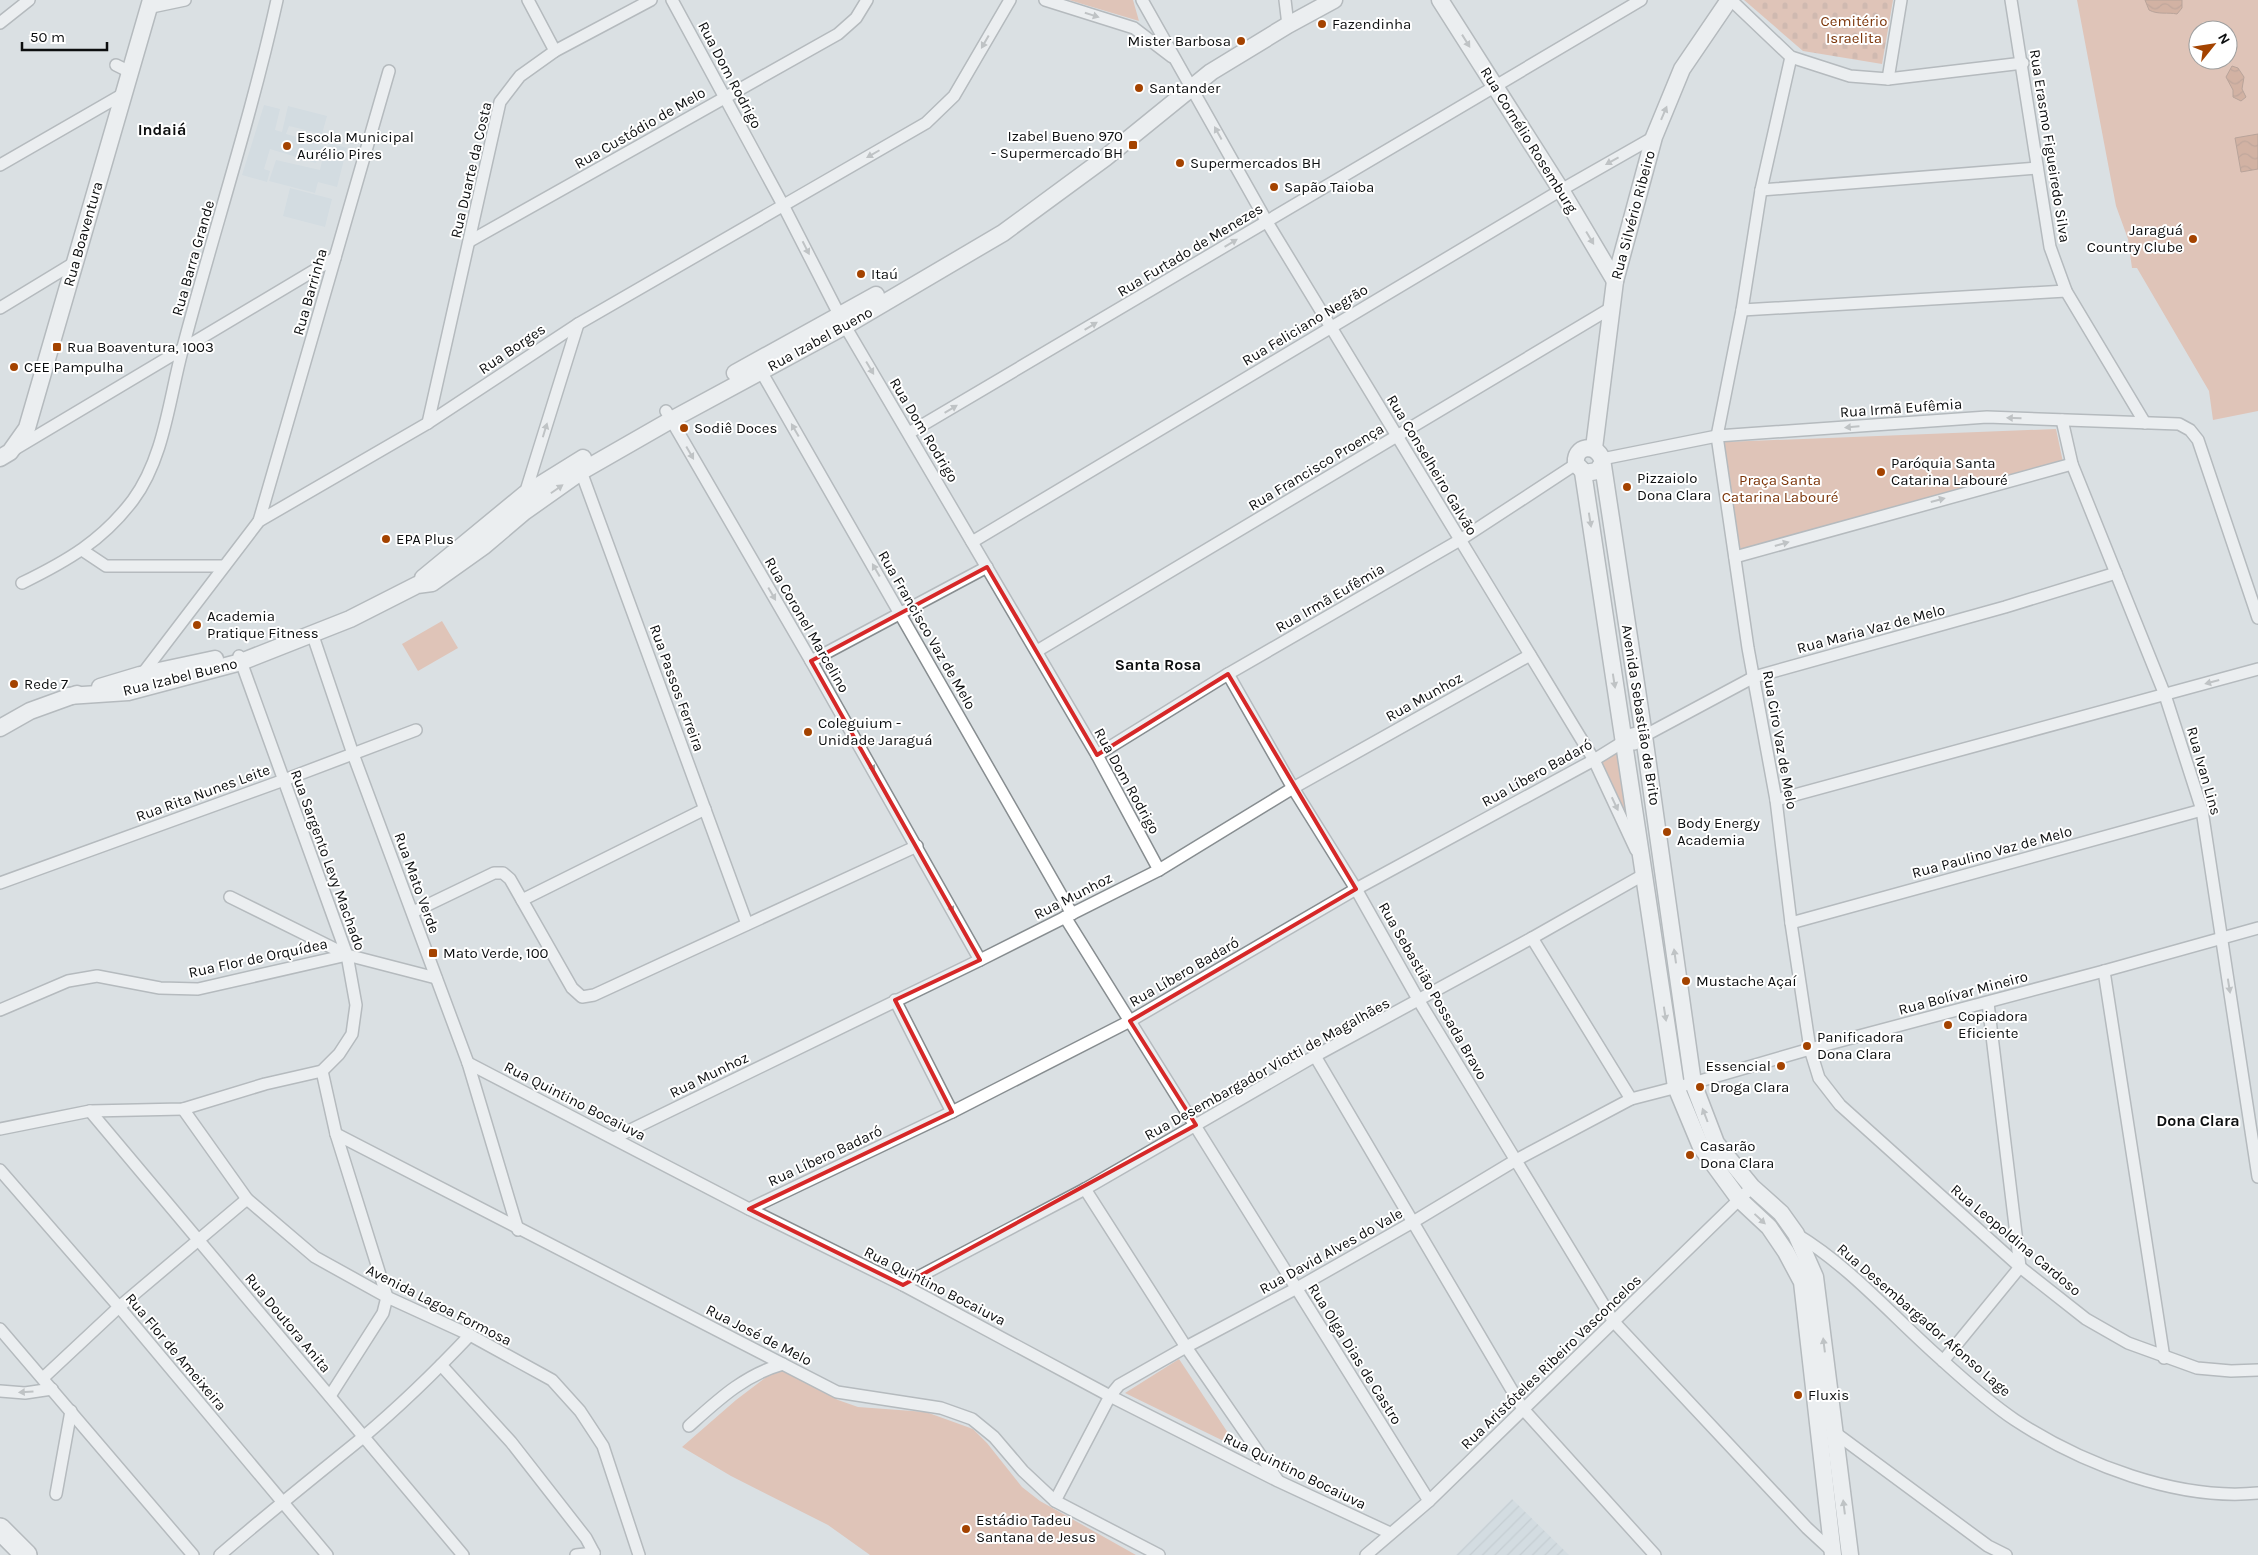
<svg xmlns="http://www.w3.org/2000/svg" width="2258" height="1555" viewBox="0 0 2258 1555" font-family="Karla,sans-serif">
<style>
.built{fill:#c9d7de}
.industrial{fill:url(#industrial-furrows)}
.green{fill:#e4a284;fill-rule:evenodd}
.cemetery{fill:url(#cemetery-stones)}
.water{fill:url(#water-waves);stroke:#8f5a40}
.lines{fill:none;stroke-linecap:round;stroke-linejoin:round}
.street-casing{stroke:#878d90;stroke-width:14}
.secondary-casing{stroke:#878d90;stroke-width:19}
.highway-casing{stroke:#878d90;stroke-width:24}
.street{stroke:#fff;stroke-width:11}
.secondary{stroke:#fff;stroke-width:16}
.highway{stroke:#fff;stroke-width:21}
.oneway{fill:#9e9f9f}
.marked{fill:none;stroke:#d62828;stroke-width:4;stroke-linejoin:round}
.poi-dot{fill:#a44300;stroke:#fff;stroke-width:2}
.labels{text-anchor:middle;stroke-width:4;stroke-linejoin:round;paint-order:stroke}
.park-label{font-size:15px;fill:#7b3408;stroke:#fff}
.poi-label{font-size:15px;fill:#0c0e0f;stroke:#fff;text-anchor:start}
.street-label{font-size:15px;fill:#0c0e0f;stroke:#fff}
.neighbourhood-label{font-size:16px;font-weight:bold;fill:#0c0e0f;stroke:#fff}
</style>
<defs>
<pattern id="industrial-furrows" width="10" height="10" patternUnits="userSpaceOnUse" patternTransform="scale(1.25)"><rect width="10" height="10" fill="#c9d7de"/><path d="M-1 1l2-2M0 10L10 0M9 11l2-2" fill="none" stroke="#abb7bd"/></pattern>
<pattern id="cemetery-stones" width="16" height="16" patternUnits="userSpaceOnUse" patternTransform="scale(1.25)"><rect width="16" height="16" fill="#e4a284"/><path d="M2 7V4a2 2 0 0 1 4 0v3zM10 15v-3a2 2 0 0 1 4 0v3z" fill="#c28a71"/></pattern>
<pattern id="water-waves" width="16" height="10" patternUnits="userSpaceOnUse" patternTransform="scale(1.25)"><rect width="16" height="10" fill="#c77a55"/><path d="M0 5q4-4 8 0t8 0" fill="none" stroke="#a06245"/></pattern>
</defs>
<rect width="100%" height="100%" fill="#dae0e3"/>
<!-- built -->
<g class="built">
<polygon points="264,105 280,109 275,130 282,132 288,106 327,116 322,134 289,126 286,134 320,143 319,145 328,147 329,143 347,148 337,187 318,182 315,193 269,181 276,160 320,170 323,156 319,154 316,163 270,149 264,169 270,171 267,182 242,175"/>
<polygon points="290,188 332,199 325,227 283,216"/>
</g>
<!-- industrial -->
<polygon class="industrial" points="1512,1499 1569,1555 1456,1555"/>
<!-- green -->
<g class="green">
<polygon points="1069,0 1133,0 1139,21"/>
<path d="M2077,0h181v411l-45,9 -4,-29 -72,-123h-5l-4,-29 -12,-33zM2198,30h30v30h-30z"/>
<polygon points="2056,429 2063,462 1740,551 1724,442"/>
<polygon points="442,621 458,648 418,671 402,644"/>
<polygon points="1621,747 1633,840 1594,765"/>
<polygon points="1179,1359 1238,1448 1125,1393"/>
<polygon points="778,1368 838,1400 858,1407 926,1412 973,1429 987,1443 1022,1487 1040,1501 1136,1555 870,1555 828,1525 731,1476 682,1447 736,1400"/>
</g>
<!-- cemetery -->
<polygon class="cemetery" points="1744,0 1893,0 1882,64 1803,51"/>
<!-- water -->
<g class="water">
<path d="M2145,0h37v8l-5,6c-9,-2 -19,1 -28,-4z"/>
<polygon points="2232,66 2238,68 2244,77 2242,89 2246,97 2241,101 2233,97 2233,90 2226,77"/>
<polygon points="2258,134 2258,169 2241,172 2235,138"/>
</g>
<g class="lines">
<!-- street casing -->
<g class="street-casing">
<g id="street">
<polyline points="528,0 555,51"/>
<polyline points="672,0 783,205 845,326 1097,755 1159,870"/>
<polyline points="1045,0 1134,28 1172,57"/>
<polyline points="1142,0 1267,222 1594,760 1636,850"/>
<polyline points="1285,0 1288,25"/>
<polyline points="1731,0 1791,57 1850,76 1888,79 2023,63"/>
<polyline points="2011,0 2050,247 2066,291 2145,423"/>
<polyline points="147,8 185,0"/>
<polyline points="0,23 29,0"/>
<polyline points="1791,57 1761,190 1742,310 1717,436 1748,648 1776,800 1791,923 1810,1049 1819,1078 1840,1105 2020,1267 2086,1319 2128,1343 2197,1368 2231,1371 2258,1370"/>
<polyline points="116,65 130,72"/>
<polyline points="1888,79 1901,0"/>
<polyline points="0,165 125,93"/>
<polyline points="1761,190 2037,168"/>
<polyline points="470,241 838,34 856,18 867,0"/>
<polyline points="0,308 74,263"/>
<polyline points="1742,310 2066,291"/>
<polyline points="758,366 1072,914"/>
<polyline points="666,411 811,661 980,960"/>
<polyline points="2062,420 2072,464 2165,695 2202,810 2258,1177"/>
<polyline points="428,423 500,102 520,76 555,51 651,0"/>
<polyline points="909,433 1641,0"/>
<polyline points="15,449 335,258"/>
<polyline points="1602,459 1717,436 1987,417 2179,424 2190,430 2198,440 2258,618"/>
<polyline points="579,466 747,924"/>
<polyline points="525,494 578,324"/>
<polyline points="259,521 389,71"/>
<polyline points="972,542 1561,190 1654,137"/>
<polyline points="82,550 106,566 224,566"/>
<polyline points="1735,557 2072,464"/>
<path d="M22,583c45,-22 80,-42 111,-83 31,-42 36,-100 49,-149 31,-118 69,-233 95,-351"/>
<polyline points="312,633 353,754 468,1063 518,1230"/>
<polyline points="1037,651 1611,308"/>
<polyline points="811,661 987,567"/>
<polyline points="1228,674 1293,788 1356,889 1419,1001 1614,1322 1807,1528 1833,1552"/>
<polyline points="140,677 259,521 428,423 578,324 926,123 954,96 1010,0"/>
<polyline points="1623,742 1634,744 1642,741 1644,736 1754,677 2005,607 2116,573"/>
<polyline points="1097,755 1228,674 1460,540 1576,464"/>
<polyline points="1776,800 2258,669"/>
<polyline points="0,883 284,780 416,730"/>
<polyline points="230,897 347,955"/>
<polyline points="522,900 705,809"/>
<polyline points="413,912 494,873 503,873 510,879 572,988 582,997 594,995 917,846"/>
<polyline points="1065,917 1429,1501"/>
<polyline points="1791,923 2202,810"/>
<polyline points="1532,938 1631,1099"/>
<polyline points="2104,971 2164,1358"/>
<polyline points="895,1000 952,1112"/>
<polyline points="0,1010 68,981 97,976 160,988 198,989 347,955 436,978"/>
<polyline points="1315,1056 1523,1409 1655,1555"/>
<polyline points="468,1063 749,1209 903,1285 1110,1396 1278,1481 1390,1533"/>
<polyline points="322,1071 336,1134 387,1297 383,1313 330,1396"/>
<polyline points="183,1109 247,1199 315,1257 387,1297 470,1335 552,1380 580,1411 603,1446 639,1555"/>
<polyline points="90,1111 463,1555"/>
<polyline points="0,1129 90,1111 183,1109 265,1084 322,1071 339,1054 352,1034 356,1005 347,955 239,656"/>
<polyline points="336,1134 837,1392 941,1408 972,1419 994,1437 1023,1471 1055,1501 1159,1555"/>
<polyline points="614,1138 980,960 1159,870 1293,788 1530,655"/>
<polyline points="0,1170 119,1307 327,1555"/>
<polyline points="1085,1189 1186,1347 1277,1479"/>
<polyline points="749,1209 952,1112 1130,1021 1356,889 1594,760 1623,742 1628,735 1640,732 1644,736"/>
<path d="M1796,1234c55,33 98,84 146,126 22,20 49,44 73,60 67,44 163,81 243,73"/>
<polyline points="903,1285 1085,1189 1315,1056 1532,938 1643,875"/>
<polyline points="0,1329 193,1555"/>
<polyline points="1943,1361 2020,1267 1988,1003"/>
<polyline points="441,1365 511,1442 586,1538 594,1553"/>
<polyline points="43,1378 119,1307 247,1199"/>
<polyline points="0,1391 25,1393 52,1389"/>
<path d="M689,1426c29,-26 55,-51 94,-62"/>
<polyline points="1834,1432 1988,1546 2006,1555"/>
<polyline points="56,1494 71,1411"/>
<polyline points="1055,1501 1110,1396 1119,1385 1186,1347 1297,1288 1413,1222 1516,1160 1631,1099 1693,1083 1810,1049 2104,971 2258,928"/>
<path d="M220,1555c46,-40 94,-78 142,-117 38,-32 74,-67 108,-103"/>
<polyline points="576,1555 594,1553"/>
<polyline points="1366,1555 1429,1501 1752,1187"/>
</g>
</g>
<!-- secondary casing -->
<g class="secondary-casing">
<g id="secondary">
<polyline points="1440,0 1561,190 1615,281"/>
<polyline points="735,373 876,295"/>
<polyline points="1594,448 1615,281 1654,137 1682,69 1729,0"/>
<polyline points="0,458 10,452 27,428 151,0"/>
<path d="M1602,464l-5,7 -12,2 -9,-9c-2,-19 20,-21 26,-5l42,277 49,347 23,60 36,44 29,26 15,21 19,43 35,278"/>
<polyline points="1583,472 1676,1087 1701,1147 1739,1199 1769,1227 1786,1252 1802,1282 1833,1555"/>
<polyline points="423,578 525,494 583,458"/>
<polyline points="100,687 140,675 215,659"/>
<polyline points="68,696 128,692 241,662 350,619 417,585 432,583 484,546 524,512 582,471 671,420 845,326 1003,233 1105,158 1211,72 1288,25 1334,0"/>
<polyline points="0,728 30,711 77,694"/>
</g>
</g>
<!-- highway casing -->
<g class="highway-casing">
<polyline id="highway" points="0,1529 26,1555"/>
</g>
<!-- street -->
<use href="#street" class="street"/>
<!-- secondary -->
<use href="#secondary" class="secondary"/>
<!-- highway -->
<use href="#highway" class="highway"/>
</g>
<!-- one-way arrows -->
<defs><path id="oneway-solid" d="M-6-.8H1V-3.2L6.5 0L1 3.2V.8H-6Z" transform="scale(1.25)"/></defs>
<g class="oneway">
<use href="#oneway-solid" transform="translate(1092 15) rotate(17)"/>
<use href="#oneway-solid" transform="translate(1466 41) rotate(58)"/>
<use href="#oneway-solid" transform="translate(985 42) rotate(120)"/>
<use href="#oneway-solid" transform="translate(1664 113) rotate(-67)"/>
<use href="#oneway-solid" transform="translate(1218 133) rotate(-119)"/>
<use href="#oneway-solid" transform="translate(873 154) rotate(150)"/>
<use href="#oneway-solid" transform="translate(1612 161) rotate(151)"/>
<use href="#oneway-solid" transform="translate(1590 238) rotate(59)"/>
<use href="#oneway-solid" transform="translate(1231 243) rotate(-31)"/>
<use href="#oneway-solid" transform="translate(806 248) rotate(63)"/>
<use href="#oneway-solid" transform="translate(1091 326) rotate(-31)"/>
<use href="#oneway-solid" transform="translate(870 368) rotate(59)"/>
<use href="#oneway-solid" transform="translate(951 409) rotate(-31)"/>
<use href="#oneway-solid" transform="translate(2014 418) rotate(-178)"/>
<use href="#oneway-solid" transform="translate(1852 427) rotate(175)"/>
<use href="#oneway-solid" transform="translate(545 430) rotate(-73)"/>
<use href="#oneway-solid" transform="translate(795 430) rotate(-120)"/>
<use href="#oneway-solid" transform="translate(690 453) rotate(60)"/>
<use href="#oneway-solid" transform="translate(557 489) rotate(-35)"/>
<use href="#oneway-solid" transform="translate(1938 500) rotate(-15)"/>
<use href="#oneway-solid" transform="translate(1590 520) rotate(81)"/>
<use href="#oneway-solid" transform="translate(1782 544) rotate(-16)"/>
<use href="#oneway-solid" transform="translate(876 570) rotate(-120)"/>
<use href="#oneway-solid" transform="translate(772 594) rotate(60)"/>
<use href="#oneway-solid" transform="translate(1614 681) rotate(81)"/>
<use href="#oneway-solid" transform="translate(2212 682) rotate(165)"/>
<use href="#oneway-solid" transform="translate(871 765) rotate(60)"/>
<use href="#oneway-solid" transform="translate(1615 804) rotate(65)"/>
<use href="#oneway-solid" transform="translate(950 906) rotate(61)"/>
<use href="#oneway-solid" transform="translate(1675 956) rotate(-98)"/>
<use href="#oneway-solid" transform="translate(2229 986) rotate(81)"/>
<use href="#oneway-solid" transform="translate(1665 1014) rotate(81)"/>
<use href="#oneway-solid" transform="translate(1705 1115) rotate(-111)"/>
<use href="#oneway-solid" transform="translate(1760 1219) rotate(43)"/>
<use href="#oneway-solid" transform="translate(1824 1345) rotate(-97)"/>
<use href="#oneway-solid" transform="translate(26 1392) rotate(177)"/>
<use href="#oneway-solid" transform="translate(1844 1507) rotate(-97)"/>
</g>
<!-- marked area -->
<path d="M0 0H2258V1555H0ZM987,567l110,188 131,-81 128,215 -226,132 66,104 -293,160 -154,-76 203,-97 -57,-112 85,-40 -169,-299z" fill="#dae0e3" fill-opacity=".55" fill-rule="evenodd"/>
<path class="marked" d="M987,567l110,188 131,-81 128,215 -226,132 66,104 -293,160 -154,-76 203,-97 -57,-112 85,-40 -169,-299z"/>
<!-- markers -->
<g class="poi-dot">
<circle cx="1322" cy="24" r="5"/>
<circle cx="1241" cy="41" r="5"/>
<circle cx="1139" cy="88" r="5"/>
<rect x="1128" y="140" width="10" height="10" rx="2.5"/>
<circle cx="287" cy="146" r="5"/>
<circle cx="1180" cy="163" r="5"/>
<circle cx="1274" cy="187" r="5"/>
<circle cx="2193" cy="239" r="5"/>
<circle cx="861" cy="274" r="5"/>
<rect x="52" y="342" width="10" height="10" rx="2.5"/>
<circle cx="14" cy="367" r="5"/>
<circle cx="684" cy="428" r="5"/>
<circle cx="1881" cy="472" r="5"/>
<circle cx="1627" cy="487" r="5"/>
<circle cx="386" cy="539" r="5"/>
<circle cx="197" cy="625" r="5"/>
<circle cx="14" cy="684" r="5"/>
<circle cx="808" cy="732" r="5"/>
<circle cx="1667" cy="832" r="5"/>
<rect x="428" y="948" width="10" height="10" rx="2.5"/>
<circle cx="1686" cy="981" r="5"/>
<circle cx="1948" cy="1025" r="5"/>
<circle cx="1807" cy="1046" r="5"/>
<circle cx="1781" cy="1066" r="5"/>
<circle cx="1700" cy="1087" r="5"/>
<circle cx="1690" cy="1155" r="5"/>
<circle cx="1798" cy="1395" r="5"/>
<circle cx="966" cy="1529" r="5"/>
</g>
<g class="labels">
<!-- park labels -->
<g class="park-label">
<text x="1854" y="26">Cemitério<tspan x="1854" dy="17">Israelita</tspan></text>
<text x="1780" y="485">Praça Santa<tspan x="1780" dy="17">Catarina Labouré</tspan></text>
</g>
<!-- poi labels -->
<g class="poi-label">
<text x="1332" y="29">Fazendinha</text>
<text x="1231" y="46" text-anchor="end">Mister Barbosa</text>
<text x="1149" y="93">Santander</text>
<text x="1123" y="141" text-anchor="end">Izabel Bueno 970<tspan x="1123" dy="17">- Supermercado BH</tspan></text>
<text x="297" y="142">Escola Municipal<tspan x="297" dy="17">Aurélio Pires</tspan></text>
<text x="1190" y="168">Supermercados BH</text>
<text x="1284" y="192">Sapão Taioba</text>
<text x="2183" y="235" text-anchor="end">Jaraguá<tspan x="2183" dy="17">Country Clube</tspan></text>
<text x="871" y="279">Itaú</text>
<text x="67" y="352">Rua Boaventura, 1003</text>
<text x="24" y="372">CEE Pampulha</text>
<text x="694" y="433">Sodiê Doces</text>
<text x="1891" y="468">Paróquia Santa<tspan x="1891" dy="17">Catarina Labouré</tspan></text>
<text x="1637" y="483">Pizzaiolo<tspan x="1637" dy="17">Dona Clara</tspan></text>
<text x="396" y="544">EPA Plus</text>
<text x="207" y="621">Academia<tspan x="207" dy="17">Pratique Fitness</tspan></text>
<text x="24" y="689">Rede 7</text>
<text x="818" y="728">Coleguium -<tspan x="818" dy="17">Unidade Jaraguá</tspan></text>
<text x="1677" y="828">Body Energy<tspan x="1677" dy="17">Academia</tspan></text>
<text x="443" y="958">Mato Verde, 100</text>
<text x="1696" y="986">Mustache Açaí</text>
<text x="1958" y="1021">Copiadora<tspan x="1958" dy="17">Eficiente</tspan></text>
<text x="1817" y="1042">Panificadora<tspan x="1817" dy="17">Dona Clara</tspan></text>
<text x="1771" y="1071" text-anchor="end">Essencial</text>
<text x="1710" y="1092">Droga Clara</text>
<text x="1700" y="1151">Casarão<tspan x="1700" dy="17">Dona Clara</tspan></text>
<text x="1808" y="1400">Fluxis</text>
<text x="976" y="1525">Estádio Tadeu<tspan x="976" dy="17">Santana de Jesus</tspan></text>
</g>
<!-- street labels -->
<g class="street-label">
<text transform="translate(730 75) rotate(62)" y="5">Rua Dom Rodrigo</text>
<text transform="translate(640 128) rotate(-30)" y="5">Rua Custódio de Melo</text>
<text transform="translate(1529 140) rotate(58)" y="5">Rua Cornélio Rosemburg</text>
<text transform="translate(2050 146) rotate(81)" y="5">Rua Erasmo Figueiredo Silva</text>
<text transform="translate(471 170) rotate(-77)" y="5">Rua Duarte da Costa</text>
<text transform="translate(1633 215) rotate(-75)" y="5">Rua Silvério Ribeiro</text>
<text transform="translate(83 234) rotate(-74)" y="5">Rua Boaventura</text>
<text transform="translate(1190 250) rotate(-31)" y="5">Rua Furtado de Menezes</text>
<text transform="translate(193 258) rotate(-74)" y="5">Rua Barra Grande</text>
<text transform="translate(310 292) rotate(-74)" y="5">Rua Barrinha</text>
<text transform="translate(1305 325) rotate(-31)" y="5">Rua Feliciano Negrão</text>
<text transform="translate(820 339) rotate(-29)" y="5">Rua Izabel Bueno</text>
<text transform="translate(512 349) rotate(-34)" y="5">Rua Borges</text>
<text transform="translate(1901 408) rotate(-4)" y="5">Rua Irmã Eufêmia</text>
<text transform="translate(924 430) rotate(59)" y="5">Rua Dom Rodrigo</text>
<text transform="translate(1432 465) rotate(59)" y="5">Rua Conselheiro Galvão</text>
<text transform="translate(1316 467) rotate(-31)" y="5">Rua Francisco Proença</text>
<text transform="translate(1330 598) rotate(-30)" y="5">Rua Irmã Eufêmia</text>
<text transform="translate(807 625) rotate(60)" y="5">Rua Coronel Marcelino</text>
<text transform="translate(1871 629) rotate(-15)" y="5">Rua Maria Vaz de Melo</text>
<text transform="translate(927 630) rotate(60)" y="5">Rua Francisco Vaz de Melo</text>
<text transform="translate(180 677) rotate(-14)" y="5">Rua Izabel Bueno</text>
<text transform="translate(677 688) rotate(70)" y="5">Rua Passos Ferreira</text>
<text transform="translate(1424 697) rotate(-29)" y="5">Rua Munhoz</text>
<text transform="translate(1641 715) rotate(81)" y="5">Avenida Sebastião de Brito</text>
<text transform="translate(1780 740) rotate(80)" y="5">Rua Ciro Vaz de Melo</text>
<text transform="translate(2204 771) rotate(74)" y="5">Rua Ivan Lins</text>
<text transform="translate(1537 773) rotate(-29)" y="5">Rua Líbero Badaró</text>
<text transform="translate(1127 781) rotate(61)" y="5">Rua Dom Rodrigo</text>
<text transform="translate(203 793) rotate(-20)" y="5">Rua Rita Nunes Leite</text>
<text transform="translate(1992 852) rotate(-15)" y="5">Rua Paulino Vaz de Melo</text>
<text transform="translate(328 860) rotate(70)" y="5">Rua Sargento Levy Machado</text>
<text transform="translate(417 883) rotate(70)" y="5">Rua Mato Verde</text>
<text transform="translate(1073 896) rotate(-27)" y="5">Rua Munhoz</text>
<text transform="translate(258 958) rotate(-12)" y="5">Rua Flor de Orquídea</text>
<text transform="translate(1184 972) rotate(-30)" y="5">Rua Líbero Badaró</text>
<text transform="translate(1433 991) rotate(60)" y="5">Rua Sebastião Possada Bravo</text>
<text transform="translate(1963 993) rotate(-15)" y="5">Rua Bolívar Mineiro</text>
<text transform="translate(1267 1069) rotate(-29)" y="5">Rua Desembargador Viotti de Magalhães</text>
<text transform="translate(709 1075) rotate(-26)" y="5">Rua Munhoz</text>
<text transform="translate(575 1101) rotate(27)" y="5">Rua Quintino Bocaiuva</text>
<text transform="translate(825 1156) rotate(-25)" y="5">Rua Líbero Badaró</text>
<text transform="translate(2016 1240) rotate(40)" y="5">Rua Leopoldina Cardoso</text>
<text transform="translate(1331 1251) rotate(-29)" y="5">Rua David Alves do Vale</text>
<text transform="translate(935 1286) rotate(27)" y="5">Rua Quintino Bocaiuva</text>
<text transform="translate(439 1305) rotate(27)" y="5">Avenida Lagoa Formosa</text>
<text transform="translate(1924 1320) rotate(41)" y="5">Rua Desembargador Afonso Lage</text>
<text transform="translate(288 1323) rotate(50)" y="5">Rua Doutora Anita</text>
<text transform="translate(759 1335) rotate(27)" y="5">Rua José de Melo</text>
<text transform="translate(176 1352) rotate(50)" y="5">Rua Flor de Ameixeira</text>
<text transform="translate(1355 1354) rotate(58)" y="5">Rua Olga Dias de Castro</text>
<text transform="translate(1551 1362) rotate(-44)" y="5">Rua Aristóteles Ribeiro Vasconcelos</text>
<text transform="translate(1295 1471) rotate(26)" y="5">Rua Quintino Bocaiuva</text>
</g>
<!-- neighbourhood labels -->
<g class="neighbourhood-label">
<text x="162" y="135">Indaiá</text>
<text x="1158" y="670">Santa Rosa</text>
<text x="2198" y="1126">Dona Clara</text>
</g>
</g>
<!-- north arrow -->
<g transform="translate(2213 45) rotate(60)"><circle r="24" fill="#ffffff" stroke="#9e9f9f"/>
<path d="M0-4L9 19L0 12L-9 19Z" fill="#a44300"/>
<text y="-8" font-size="14" font-weight="bold" text-anchor="middle" fill="#0c0e0f">N</text>
</g>
<!-- scale -->
<path d="M22 42v8h85v-8" fill="none" stroke="#0c0e0f" stroke-width="2.5"/>
<text x="30" y="42" font-size="15" fill="#0c0e0f" stroke="#ffffff" stroke-width="4" paint-order="stroke">50 m</text>
</svg>
